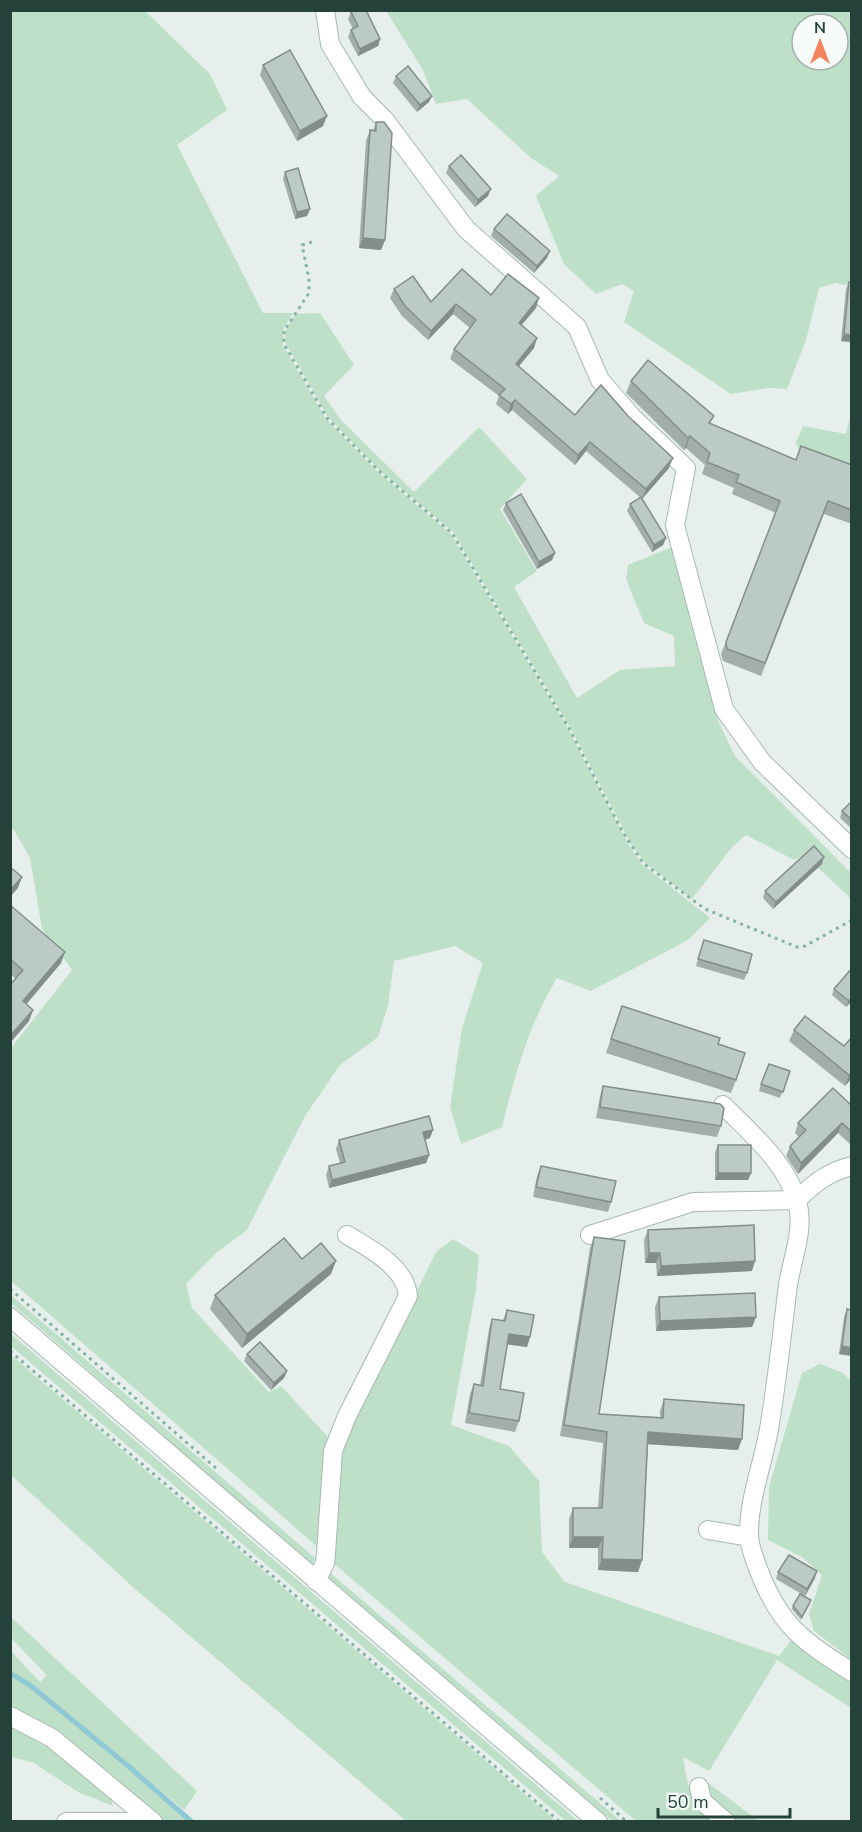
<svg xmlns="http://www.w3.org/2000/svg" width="862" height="1832" viewBox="0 0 862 1832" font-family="'Nunito Sans',sans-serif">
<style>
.green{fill:#bfe0c8;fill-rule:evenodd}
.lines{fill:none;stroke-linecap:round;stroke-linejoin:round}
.stream{stroke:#8ec9d4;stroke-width:5}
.minor-casing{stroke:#a8b8b2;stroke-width:20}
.path{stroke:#86b3a5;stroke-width:3;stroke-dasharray:3 4.5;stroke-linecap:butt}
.minor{stroke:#fff;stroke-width:18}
.wall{fill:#a1aea9}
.shaded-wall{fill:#838d89}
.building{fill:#bbcac4;stroke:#838d89;stroke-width:1.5}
</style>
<rect width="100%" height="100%" fill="#e6efeb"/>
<!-- green -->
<g class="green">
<path d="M11,11h134l65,63 17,36 -50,35 86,168h30l-10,17v15l43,74 52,53 73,62 118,196 60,115 13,19 68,54 -22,22 -97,51 -34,-13c-28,46 -42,97 -55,149l-41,17 -11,-37 12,-79 21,-65 -28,-17 -61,15 -6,45 -10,31 -38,28 -35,51 -58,114 -31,23 -30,31 6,24 77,84 12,-6 46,50 -6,114 -310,-269v-233l61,-78 -30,-41 -12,-71 -16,-28 -3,-3z"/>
<path d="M386,11h465v275l-15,-3 -17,5 -13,52 -19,49 -18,-1 -38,6 -107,-72 10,-31 -12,-7 -26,10 -32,-30 -28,-68 23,-20 -28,-18 -64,-59 -31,5 -13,-34zM802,24h36v36h-36z"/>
<polygon points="320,313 354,365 324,396 341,420 414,492 479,427 527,479 500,509 537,571 514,587 577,698 620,670 675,666 674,636 644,623 626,579 628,565 672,547 719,723 735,756 851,873 851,899 805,855 794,860 746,835 733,846 692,899 644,862 631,844 571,729 453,532 380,471 328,417 286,344 285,331 295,314"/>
<polygon points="851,412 851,474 800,454 796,442 803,426 846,434"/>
<path d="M453,1239l26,16 -3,34 -25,136 58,21 30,35 3,71 23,30 214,74 14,-18 58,43v27l-74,-48 -68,111 -26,-14c6,35 6,41 33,64h-80l-304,-259 5,-98 8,-25 91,-187z"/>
<polygon points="11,1295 315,1558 312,1565 11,1303"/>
<polygon points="10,1334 11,1334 578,1821 566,1821 11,1346"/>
<polygon points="11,1355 556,1821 406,1821 134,1588 11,1475"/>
<polygon points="820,1364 843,1373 851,1381 851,1659 814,1631 809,1614 822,1575 802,1557 768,1540 769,1487 802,1373"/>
<polygon points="327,1570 621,1821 612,1821 329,1578"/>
<polygon points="10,1616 197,1791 184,1810 34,1686 11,1670 11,1651 40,1682 47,1675 11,1638"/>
<polygon points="10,1674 30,1687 126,1765 190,1821 163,1821 11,1708"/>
<polygon points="11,1724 64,1755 108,1788 113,1806 78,1792 34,1763 11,1757"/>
<polygon points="708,1783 759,1821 737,1821 708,1796"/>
</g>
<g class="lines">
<!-- stream -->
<polyline class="stream" points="10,1673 31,1686 127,1765 192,1822"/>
<!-- minor casing -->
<g class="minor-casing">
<g id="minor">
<polyline points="325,10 330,44 362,97 384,119 466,229 577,327 600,380 632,417 686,468 675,525 724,709 762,762 852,849"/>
<path d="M723,1105c28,29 65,58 75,100 6,26 -6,54 -10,80 -6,48 -11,97 -19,144 -6,35 -21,72 -20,107 1,12 6,25 10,35 21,55 45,71 93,101"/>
<path d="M590,1235l103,-33 104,-2c17,-17 31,-28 55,-34"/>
<polyline points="10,1317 598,1822"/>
<polyline points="708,1530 749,1537"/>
<path d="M316,1581l9,-18 1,-10 7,-102 14,-35 61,-120c-2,-29 -39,-48 -61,-61"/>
<polyline points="10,1716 52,1738 153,1822"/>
<polyline points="699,1787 702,1801 726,1822"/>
<polyline points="66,1822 129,1822"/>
</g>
</g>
<!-- path -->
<g class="path">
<polyline points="312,242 302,245 309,279 309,293 284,331 284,344 327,418 379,471 452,533 570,730 621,829 643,863 705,909 797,947 805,946 852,920"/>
<polyline points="10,1289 217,1469"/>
<polyline points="10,1351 560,1822"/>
<polyline points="600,1798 627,1822"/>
</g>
<!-- minor -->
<use href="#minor" class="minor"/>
</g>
<!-- wall -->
<g class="wall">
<polygon points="351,12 380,39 378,46 358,56 348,37 351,30 353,29 348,19"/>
<polygon points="263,65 323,126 297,141 260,75"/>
<polygon points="396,76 429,102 417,112 393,83"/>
<polygon points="376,122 385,240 381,250 359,248 366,141 370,130 373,131"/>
<polygon points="449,166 488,196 475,207 446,173"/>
<polygon points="285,172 310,209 307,216 295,219 283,179"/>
<polygon points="494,229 547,258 534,273 491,236"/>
<polygon points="849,282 852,342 841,341 846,289"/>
<polygon points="394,289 431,302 491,295 536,308 521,325 534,348 519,366 575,415 669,468 642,499 666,538 663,545 652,552 627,511 630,504 641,498 586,451 575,465 512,410 508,414 496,404 499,396 450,359 454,349 470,328 453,314 428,340 402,316 390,298"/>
<polygon points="631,381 711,424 796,460 852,465 852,524 824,514 761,676 723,661 721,654 776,513 732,494 734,488 702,474 705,465 686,448 684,450 626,393"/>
<polygon points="506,503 555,553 552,560 537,569 503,510"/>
<polygon points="852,801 852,829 840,818 842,811"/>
<polygon points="822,864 773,909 763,898 765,891"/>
<polygon points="10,905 61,963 26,1004 33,1010 29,1021 10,1043 10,985 16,979 10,974"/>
<polygon points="704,940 747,973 744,980 696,966"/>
<polygon points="852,968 852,1001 846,1007 832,995 834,989"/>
<polygon points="622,1006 718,1044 736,1080 731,1093 606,1053"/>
<polygon points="794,1030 844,1046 852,1037 852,1078 845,1086 789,1041"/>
<polygon points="790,1071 780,1098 759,1091 761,1084"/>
<polygon points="603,1086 721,1126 717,1137 596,1118 600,1096"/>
<polygon points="852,1106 852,1146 838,1133 798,1174 786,1156 790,1146 799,1137 795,1133 798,1123"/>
<polygon points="430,1138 425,1140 429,1155 426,1163 329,1188 326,1175 329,1166 340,1163 336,1149 339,1140"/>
<polygon points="718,1145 751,1173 748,1180 715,1180 715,1152"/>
<polygon points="541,1166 611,1202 608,1212 533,1197 537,1176"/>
<polygon points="648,1230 752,1271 657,1276 656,1263 645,1263 644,1240"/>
<polygon points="594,1237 599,1414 660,1417 660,1411 664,1399 738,1450 648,1444 642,1560 638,1572 598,1570 598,1548 569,1548 569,1519 573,1508 598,1508 603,1443 560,1436 590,1248"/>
<polygon points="331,1274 242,1348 210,1309 215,1295"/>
<polygon points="659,1297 756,1317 752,1327 656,1331 655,1307"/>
<polygon points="847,1309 852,1310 852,1356 839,1354 844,1317"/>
<polygon points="507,1310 530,1337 527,1347 507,1344 500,1389 519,1421 515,1432 465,1423 470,1394 474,1384 480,1385 489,1329 492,1319 503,1320"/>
<polygon points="247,1354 287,1371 284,1378 271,1390 244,1361"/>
<polygon points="778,1572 815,1578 805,1596 776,1579"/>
<polygon points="810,1604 801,1620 792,1609 793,1606"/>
</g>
<!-- shaded-wall -->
<g class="shaded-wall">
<polygon points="380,39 378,46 358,56 360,49"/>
<polygon points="432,96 429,102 417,112 420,105"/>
<polygon points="327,116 323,126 297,141 300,131"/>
<polygon points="491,189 488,196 475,207 478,200"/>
<polygon points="310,209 307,216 295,219 297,212"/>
<polygon points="363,238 385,240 381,250 359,248"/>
<polygon points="550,251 547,258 534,273 537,266"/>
<polygon points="539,298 536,308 515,333 519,323"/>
<polygon points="456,304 453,314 428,340 431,331"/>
<polygon points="844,334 852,335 852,342 841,341"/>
<polygon points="537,338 534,348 513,373 516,364"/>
<polygon points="515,400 512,410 508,414 511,404"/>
<polygon points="690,436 686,448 684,450 688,438"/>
<polygon points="590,442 586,451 575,465 578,455"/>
<polygon points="673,458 669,468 642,499 646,489"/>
<polygon points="666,538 663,545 652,552 654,545"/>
<polygon points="555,553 552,560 537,569 539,562"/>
<polygon points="824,857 822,864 773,909 776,902"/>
<polygon points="22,877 18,888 10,897 10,890"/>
<polygon points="65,952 61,963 19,1013 23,1001"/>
<polygon points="852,997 852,1001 846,1007 849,1001"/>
<polygon points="33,1010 29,1021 10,1043 10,1036"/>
<polygon points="852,1072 852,1078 845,1086 849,1075"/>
<polygon points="842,1123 838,1133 798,1174 801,1163"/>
<polygon points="433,1130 430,1138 420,1141 423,1132"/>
<polygon points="429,1155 426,1163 329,1188 332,1180"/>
<polygon points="718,1173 751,1173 748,1180 715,1180"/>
<polygon points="649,1253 660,1253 656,1263 645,1263"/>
<polygon points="336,1261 331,1274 242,1348 247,1334"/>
<polygon points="755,1261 752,1271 657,1276 661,1266"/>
<polygon points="756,1317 752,1327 656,1331 660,1321"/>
<polygon points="509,1334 530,1337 527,1347 505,1344"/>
<polygon points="842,1346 852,1348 852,1356 839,1354"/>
<polygon points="287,1371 284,1378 271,1390 274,1383"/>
<polygon points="648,1432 742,1439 738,1450 644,1444"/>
<polygon points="573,1537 603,1537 598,1548 569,1548"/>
<polygon points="602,1559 642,1560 638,1572 598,1570"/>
<polygon points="817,1571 815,1578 805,1596 807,1589"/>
</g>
<!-- building -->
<g class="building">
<polygon points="355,10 366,10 380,39 360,49 351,30 358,26 351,12"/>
<polygon points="290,50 327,116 300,131 263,65"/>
<polygon points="408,66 432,96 420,105 396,76"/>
<polygon points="376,122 384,122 392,133 385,240 363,238 370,130 376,131"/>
<polygon points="461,155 491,189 478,200 449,166"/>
<polygon points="298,168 310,209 297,212 285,172"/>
<polygon points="507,214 550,251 537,266 494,229"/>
<polygon points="462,269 491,295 508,274 539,298 519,323 537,338 516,364 575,415 601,385 628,416 673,458 646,489 590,442 578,455 515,400 511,404 499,395 505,389 454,349 476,320 456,304 431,331 405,306 394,289 413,276 431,302"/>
<polygon points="849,282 852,282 852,335 844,334"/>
<polygon points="648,360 714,416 709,423 796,460 801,446 852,465 852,510 828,501 765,663 727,649 726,642 780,501 736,482 739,475 707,462 710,453 690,436 688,438 631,381"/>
<polygon points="521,494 555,553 539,562 506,503"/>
<polygon points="641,497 666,538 654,545 630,504"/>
<polygon points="852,801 852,820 842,811"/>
<polygon points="814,846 824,857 776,902 765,891"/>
<polygon points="10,867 22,877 10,890"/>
<polygon points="10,905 65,952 23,1001 33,1010 10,1036 10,985 23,970 10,959"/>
<polygon points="704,940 752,954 747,973 698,959"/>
<polygon points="852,968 852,997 849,1001 834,989"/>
<polygon points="622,1006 720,1038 718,1044 745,1053 736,1080 611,1039"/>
<polygon points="805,1016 844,1046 852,1037 852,1072 849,1075 794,1030"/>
<polygon points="769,1064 790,1071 783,1092 761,1084"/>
<polygon points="603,1086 720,1104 724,1108 721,1126 600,1107"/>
<polygon points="833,1088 852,1106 852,1132 842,1123 801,1163 790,1146 806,1130 798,1123"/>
<polygon points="429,1116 433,1130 423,1132 429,1155 332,1180 329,1166 345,1162 339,1140"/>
<rect x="718" y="1145" width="33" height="28"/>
<polygon points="541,1166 616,1181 611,1202 536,1187"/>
<polygon points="754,1225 755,1261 661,1266 660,1253 649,1253 648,1230"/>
<polygon points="594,1237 625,1241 599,1414 663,1418 664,1399 744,1405 742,1439 648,1432 642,1560 602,1559 603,1537 573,1537 573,1508 602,1508 607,1432 564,1425"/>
<polygon points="284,1238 302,1259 321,1243 336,1261 247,1334 215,1295"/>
<polygon points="755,1293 756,1317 660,1321 659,1297"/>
<polygon points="847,1309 852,1310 852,1348 842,1346"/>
<polygon points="507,1310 534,1315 530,1337 509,1334 500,1389 524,1393 519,1421 469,1413 474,1384 483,1386 492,1319 505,1321"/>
<polygon points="260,1342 287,1371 274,1383 247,1354"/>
<polygon points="789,1555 817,1571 807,1589 778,1572"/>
<polygon points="800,1594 811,1600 802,1617 793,1606"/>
</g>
<!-- border -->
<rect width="862" height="1832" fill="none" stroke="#24423a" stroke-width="24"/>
<!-- north arrow -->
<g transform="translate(820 42)"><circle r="28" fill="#f7fbf9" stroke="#a3b1ad" stroke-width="1.5"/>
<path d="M0-4.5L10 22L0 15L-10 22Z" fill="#f4845f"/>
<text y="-9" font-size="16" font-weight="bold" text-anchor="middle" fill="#24423a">N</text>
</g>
<!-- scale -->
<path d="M658 1808v9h132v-9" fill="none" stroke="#24423a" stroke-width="3"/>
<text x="667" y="1808" font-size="18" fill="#24423a" stroke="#f7fbf9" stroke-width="4.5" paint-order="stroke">50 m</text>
</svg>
